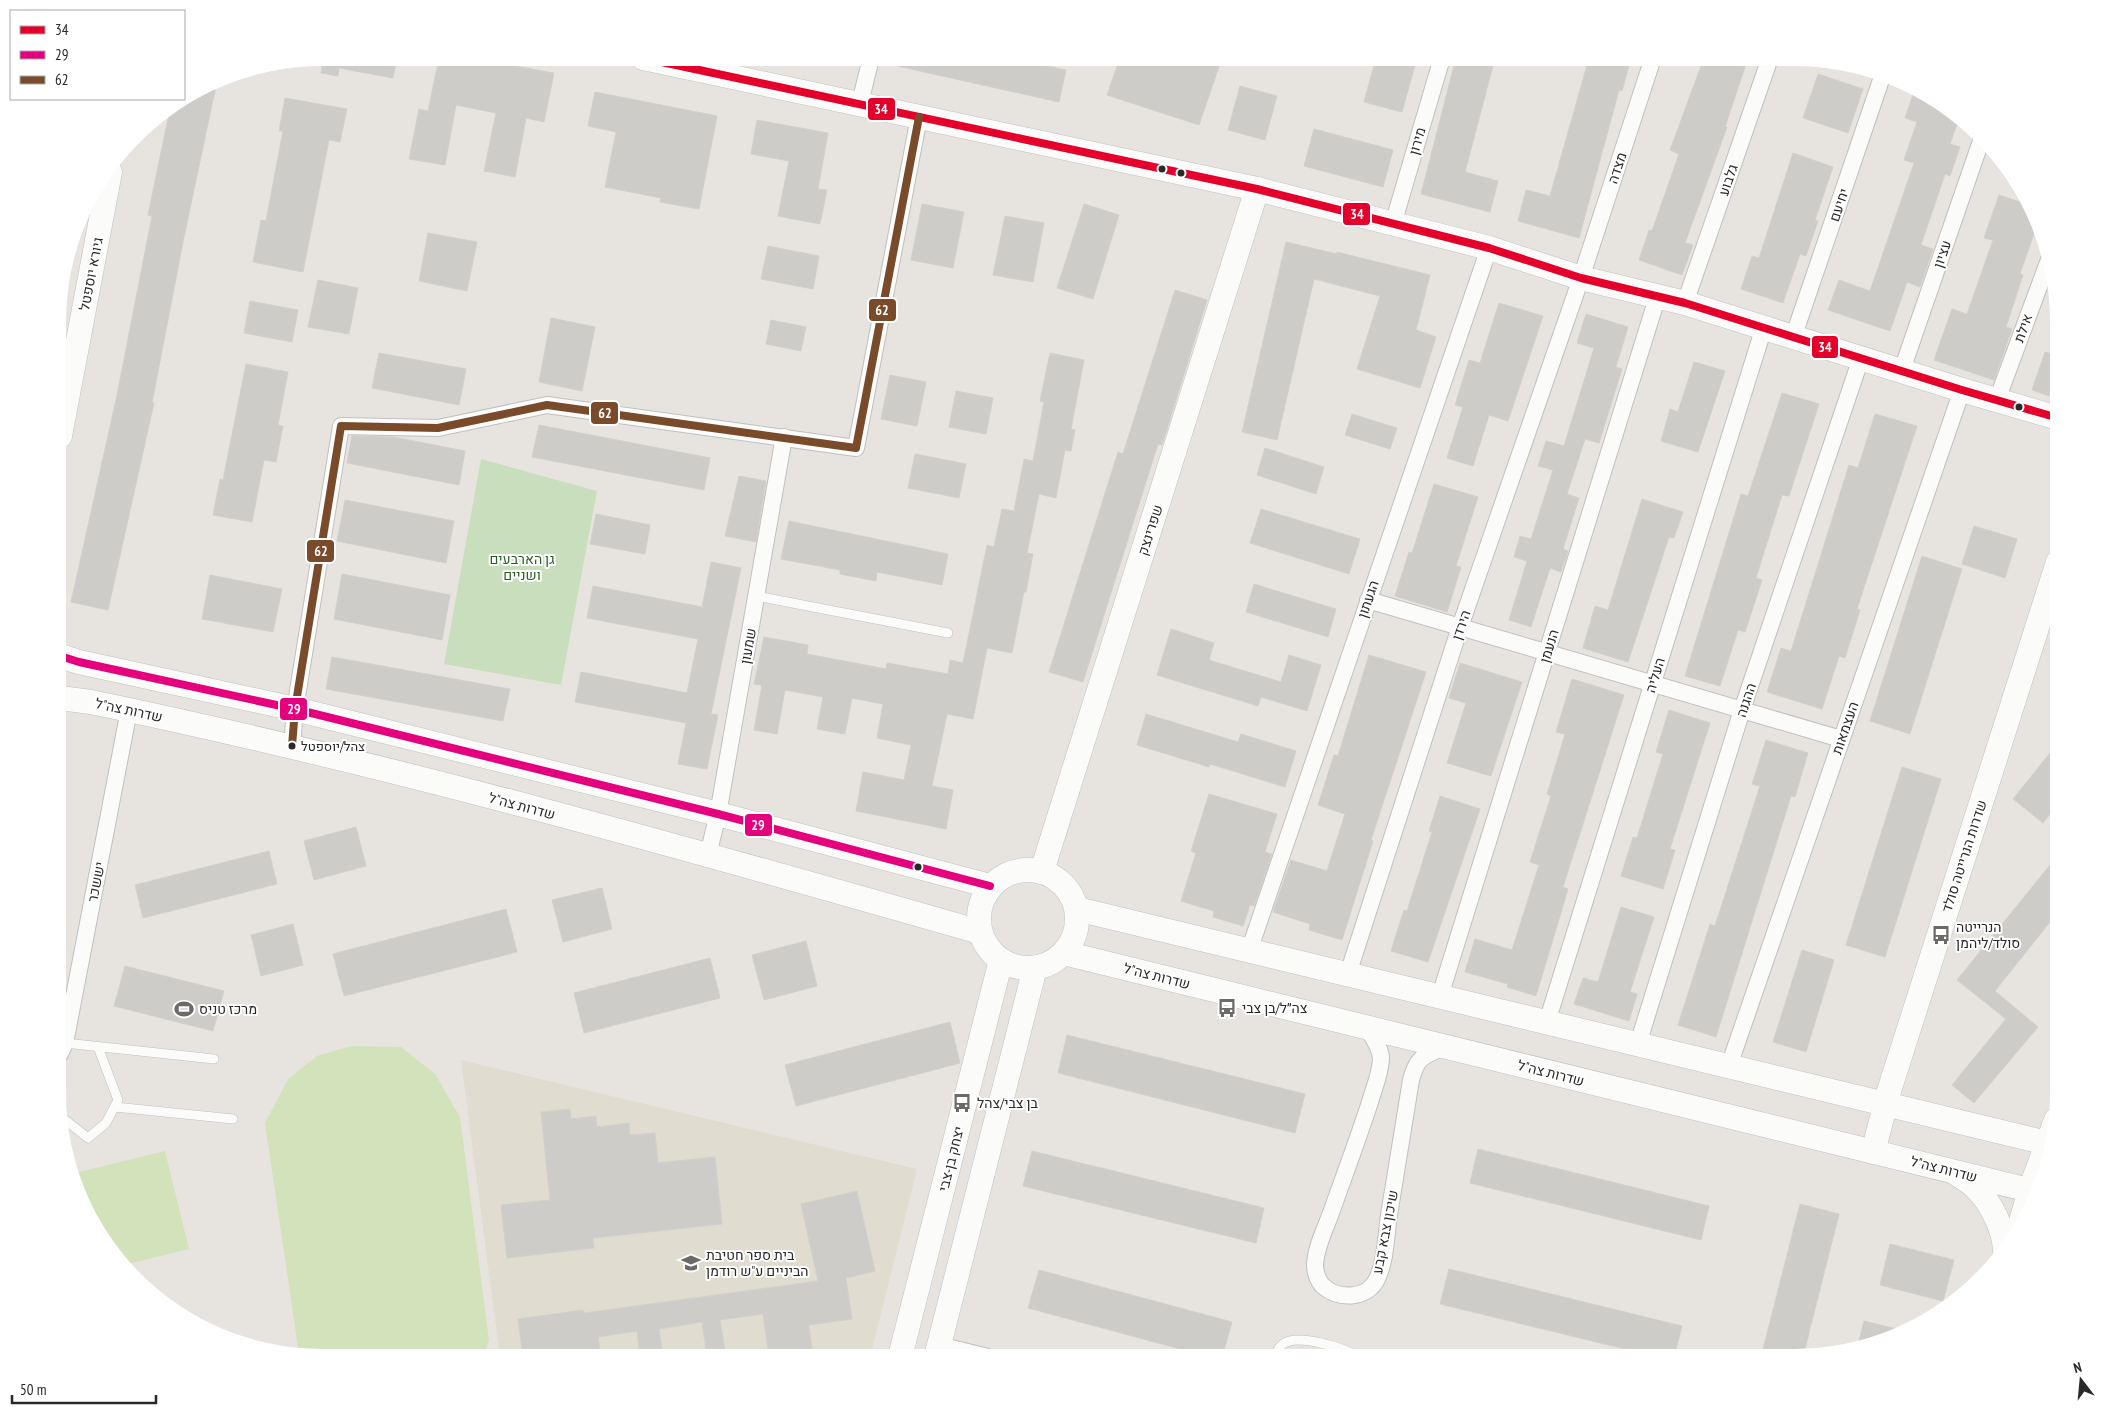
<svg xmlns="http://www.w3.org/2000/svg" width="2116" height="1415" viewBox="0 0 2116 1415" font-family="'PT Sans Narrow',Heebo,sans-serif">
<style>
.education{fill:#e0dccf}
.green{fill:#c9debd}
.pitch{fill:#d2e2bb}
.building{fill:#ceccc9;stroke:#d2d0cc}
.lines{fill:none;stroke-linecap:round;stroke-linejoin:round}
.lane-casing{stroke:#c1c0c0;stroke-width:10}
.street-casing{stroke:#c1c0c0;stroke-width:18}
.secondary-casing{stroke:#c1c0c0;stroke-width:25}
.lane{stroke:#fbfbfa;stroke-width:9}
.street{stroke:#fbfbfa;stroke-width:16}
.secondary{stroke:#fbfbfa;stroke-width:24}
.bus-1-casing{stroke:#fff;stroke-width:11}
.bus-2-casing{stroke:#fff;stroke-width:11}
.bus-3-casing{stroke:#fff;stroke-width:11}
.bus-1{stroke:#e4002b;stroke-width:8}
.bus-2{stroke:#e5007d;stroke-width:8}
.bus-3{stroke:#7a4b2a;stroke-width:8}
.bus-dot{fill:#292929;stroke:#fff;stroke-width:2}
.labels{text-anchor:middle;stroke-width:4;stroke-linejoin:round;paint-order:stroke}
.bus-label{font-size:13px;fill:#292929;stroke:#fff;text-anchor:start}
.street-label{font-size:14px;fill:#292929;stroke:#fff}
.park-label{font-size:14px;fill:#2c5d23;stroke:#fff}
.poi-label{font-size:14px;fill:#292929;stroke:#fff;text-anchor:start}
.line-badge{stroke:#fff;stroke-width:2}
.badge-label{font-size:14px;text-anchor:middle;font-weight:bold;fill:#fff}
</style>
<rect width="100%" height="100%" fill="#e7e4e0"/>
<!-- education -->
<polygon class="education" points="461,1060 917,1169 870,1357 500,1357"/>
<!-- green -->
<polygon class="green" points="481,459 597,491 561,685 444,664"/>
<!-- pitch -->
<g class="pitch">
<polygon points="351,1046 401,1047 435,1074 460,1117 489,1340 484,1357 322,1357 299,1354 265,1123 288,1079 317,1056"/>
<polygon points="165,1151 189,1249 124,1265 93,1225 75,1173"/>
</g>
<!-- building -->
<g class="building">
<polygon points="323,58 397,58 393,78 339,68 338,76 321,73"/>
<polygon points="439,58 471,58 554,73 544,122 526,118 515,177 484,171 496,113 456,105 445,165 409,159 419,109 428,111"/>
<polygon points="888,58 1010,58 1066,70 1059,102 888,64"/>
<polygon points="1120,58 1222,58 1199,125 1107,95"/>
<polygon points="1376,58 1417,58 1402,112 1364,102"/>
<polygon points="1456,58 1495,58 1465,172 1498,181 1490,212 1421,194"/>
<polygon points="1589,58 1631,58 1622,91 1619,90 1579,238 1518,221 1526,190 1550,196"/>
<polygon points="1704,58 1748,58 1725,127 1727,127 1685,243 1693,245 1682,275 1639,260 1649,230 1652,231 1679,154 1670,150"/>
<polygon points="1818,74 1863,89 1848,133 1803,118"/>
<polygon points="217,81 184,237 152,403 154,403 108,610 71,602 117,395 152,216 148,215 170,109"/>
<polygon points="1240,86 1277,96 1265,140 1228,130"/>
<polygon points="595,92 717,116 699,209 660,202 661,198 605,187 616,132 588,126"/>
<polygon points="1914,92 1941,102 1959,118 1950,144 1960,147 1950,176 1945,174 1921,245 1933,249 1920,287 1907,282 1890,331 1828,310 1839,280 1870,291 1914,163 1904,160 1917,122 1905,118"/>
<polygon points="285,98 347,109 340,142 329,140 303,272 253,262 261,220 266,221 283,131 279,131"/>
<polygon points="757,120 828,133 818,189 827,190 820,224 778,216 789,161 751,154"/>
<polygon points="1314,129 1393,150 1383,187 1304,166"/>
<polygon points="1793,153 1833,167 1815,220 1818,221 1806,256 1800,254 1783,303 1741,289 1752,256 1759,258"/>
<polygon points="1999,195 2029,205 2037,225 2020,274 2023,275 2006,327 2012,329 1994,380 1934,360 1952,309 1967,314 1993,240 1984,238"/>
<polygon points="922,204 964,212 953,268 911,260"/>
<polygon points="1084,204 1119,215 1093,299 1057,288"/>
<polygon points="1005,216 1044,223 1033,282 993,275"/>
<polygon points="428,233 477,242 467,291 419,281"/>
<polygon points="1286,242 1337,254 1337,252 1430,275 1416,330 1436,337 1420,388 1357,369 1380,296 1314,279 1277,440 1242,432"/>
<polygon points="768,246 819,256 813,289 761,279"/>
<polygon points="318,280 358,288 349,334 308,327"/>
<polygon points="1175,290 1207,300 1162,445 1158,444 1083,682 1049,672 1118,452 1123,454"/>
<polygon points="250,301 298,310 292,342 244,333"/>
<polygon points="1499,303 1543,316 1508,421 1489,415 1473,466 1447,458 1463,407 1455,405 1469,360 1480,363"/>
<polygon points="1586,314 1628,327 1616,367 1622,369 1599,443 1585,439 1567,494 1579,498 1563,549 1568,551 1561,572 1550,568 1531,627 1509,620 1527,561 1514,557 1520,536 1531,539 1553,470 1538,466 1546,441 1564,446 1594,348 1577,343"/>
<polygon points="551,318 595,327 582,391 539,382"/>
<polygon points="771,320 806,327 801,351 766,344"/>
<polygon points="2045,352 2058,356 2058,399 2032,390"/>
<polygon points="379,353 466,369 459,405 372,388"/>
<polygon points="1050,353 1084,360 1071,429 1075,430 1071,451 1065,450 1056,498 1039,494 1027,553 1033,554 1026,592 1024,592 1012,653 987,648 973,719 947,714 932,786 953,790 946,829 856,811 863,772 904,780 911,745 877,738 883,704 852,698 845,734 817,729 823,697 785,690 777,734 754,730 762,685 754,684 764,637 808,645 807,654 886,669 887,663 948,674 950,660 963,663 987,545 994,547 1002,509 1014,511 1024,459 1033,461 1044,402 1040,401"/>
<polygon points="1694,362 1725,371 1698,452 1661,441 1670,409 1678,412"/>
<polygon points="246,364 288,372 278,425 283,426 276,462 264,460 252,522 213,515 220,479 223,480"/>
<polygon points="890,375 926,382 917,426 881,419"/>
<polygon points="956,391 993,398 986,434 949,427"/>
<polygon points="1782,393 1819,404 1789,496 1782,495 1756,578 1762,580 1745,632 1738,630 1720,686 1685,676 1741,494 1748,496"/>
<polygon points="1352,414 1397,428 1390,449 1345,435"/>
<polygon points="1875,414 1917,426 1857,609 1860,610 1845,658 1839,656 1822,709 1767,692 1781,648 1791,651 1849,465 1858,468"/>
<polygon points="539,425 710,458 704,490 532,457"/>
<polygon points="352,436 393,437 465,451 459,485 347,463"/>
<polygon points="1265,448 1324,467 1316,494 1257,475"/>
<polygon points="915,454 966,464 959,498 908,488"/>
<polygon points="739,476 766,481 756,542 725,536"/>
<polygon points="1434,484 1478,497 1456,566 1461,567 1447,612 1395,596 1409,552 1412,553"/>
<polygon points="1642,499 1683,512 1674,538 1669,537 1628,662 1583,648 1595,606 1608,610"/>
<polygon points="345,500 454,521 446,563 337,541"/>
<polygon points="1261,509 1360,539 1349,574 1250,543"/>
<polygon points="596,514 650,525 645,554 590,544"/>
<polygon points="789,521 948,554 942,585 877,572 876,581 840,574 840,570 781,559"/>
<polygon points="1974,526 2017,539 2005,578 1962,564"/>
<polygon points="1922,556 1962,569 1910,734 1870,721"/>
<polygon points="711,562 741,568 711,714 718,715 707,769 678,764 686,723 575,702 581,672 687,693 698,639 587,618 593,586 702,607"/>
<polygon points="342,574 450,595 442,640 334,619"/>
<polygon points="210,575 282,589 273,632 202,619"/>
<polygon points="1254,584 1336,609 1328,637 1246,612"/>
<polygon points="1171,629 1214,643 1209,660 1281,682 1289,655 1321,665 1307,711 1261,697 1258,706 1157,675"/>
<polygon points="1369,655 1426,672 1371,840 1373,841 1342,940 1309,930 1310,924 1273,912 1291,860 1327,871 1345,814 1318,805 1334,755 1338,756"/>
<polygon points="332,657 510,689 503,721 326,689"/>
<polygon points="1460,663 1522,682 1491,776 1447,763 1466,703 1449,698"/>
<polygon points="1572,679 1624,695 1563,887 1568,889 1536,996 1507,987 1508,984 1465,972 1475,939 1512,950 1539,865 1530,862 1551,796 1547,794 1565,734 1556,732"/>
<polygon points="1669,710 1710,723 1670,849 1675,850 1663,889 1621,876 1633,837 1637,838 1663,754 1656,752"/>
<polygon points="1146,714 1238,742 1241,734 1296,751 1285,787 1210,764 1209,767 1137,745"/>
<polygon points="1766,740 1808,753 1795,797 1791,796 1716,1037 1678,1025 1710,924 1715,926 1760,786 1752,784"/>
<polygon points="2058,743 2058,804 2043,823 2013,799"/>
<polygon points="1902,767 1941,779 1885,957 1846,945"/>
<polygon points="1209,794 1277,814 1265,852 1272,854 1254,906 1250,905 1243,926 1213,917 1214,911 1181,901 1196,853 1191,851"/>
<polygon points="1440,796 1480,809 1428,962 1391,951 1404,910 1407,911 1432,832 1429,831"/>
<polygon points="356,827 366,866 314,880 304,841"/>
<polygon points="269,851 277,884 143,918 135,885"/>
<polygon points="2058,855 2058,912 1995,991 2038,1027 1974,1103 1952,1085 2006,1019 1957,980"/>
<polygon points="602,888 612,929 563,942 552,900"/>
<polygon points="1621,907 1654,917 1630,992 1637,994 1629,1021 1574,1004 1583,978 1598,982"/>
<polygon points="506,909 517,952 344,996 333,954"/>
<polygon points="293,924 303,965 261,976 251,935"/>
<polygon points="806,941 817,986 764,1000 752,955"/>
<polygon points="1802,950 1834,960 1806,1052 1773,1042"/>
<polygon points="710,958 720,998 584,1033 574,993"/>
<polygon points="125,966 224,991 213,1031 114,1006"/>
<polygon points="950,1022 960,1063 796,1106 785,1065"/>
<polygon points="1067,1035 1305,1094 1295,1133 1058,1073"/>
<polygon points="570,1109 571,1119 596,1116 597,1127 629,1123 630,1135 655,1133 658,1163 715,1157 722,1224 593,1238 594,1248 507,1258 501,1205 550,1200 541,1112"/>
<polygon points="1478,1149 1709,1206 1701,1240 1470,1183"/>
<polygon points="1032,1151 1264,1208 1256,1243 1023,1186"/>
<polygon points="857,1191 875,1271 846,1278 852,1319 809,1325 813,1357 769,1357 763,1314 720,1320 726,1357 707,1357 702,1322 659,1329 663,1357 640,1357 637,1331 598,1337 601,1357 523,1357 518,1319 583,1310 584,1313 818,1281 801,1204"/>
<polygon points="1800,1204 1839,1214 1803,1357 1761,1357"/>
<polygon points="1890,1244 1954,1260 1943,1301 1880,1285"/>
<polygon points="1449,1269 1682,1326 1674,1357 1658,1357 1440,1304"/>
<polygon points="1039,1270 1232,1322 1222,1357 1210,1357 1028,1308"/>
<polygon points="1864,1321 1905,1331 1857,1349"/>
</g>
<g class="lines">
<!-- lane casing -->
<g class="lane-casing">
<g id="lane">
<polyline points="756,596 948,633"/>
<polyline points="65,1043 214,1059"/>
<polyline points="115,1107 233,1119"/>
<polyline points="60,1116 88,1138 106,1123 118,1100 98,1047"/>
<path d="M1275,1357c2,-5 3,-10 8,-13 15,-11 61,4 76,13"/>
</g>
</g>
<!-- street casing -->
<g class="street-casing">
<g id="street">
<polyline points="860,103 871,58"/>
<polyline points="1393,224 1442,58"/>
<polyline points="1685,303 1770,58"/>
<polyline points="1794,335 1883,74"/>
<polyline points="1902,370 1982,138"/>
<polyline points="1997,400 2050,257"/>
<polyline points="1368,600 1841,739"/>
<polyline points="292,746 295,709 341,426 438,428 547,405 856,448 919,117"/>
<polyline points="708,855 718,814 784,437"/>
<polyline points="1249,951 1489,248"/>
<polyline points="1348,974 1460,627 1581,278 1653,58"/>
<polyline points="1440,996 1658,295"/>
<polyline points="1547,1022 1764,327"/>
<path d="M1366,1027c6,9 14,19 15,31 0,14 -7,30 -11,44 -12,37 -26,74 -39,111 -6,16 -15,34 -16,51 0,7 2,15 7,21 15,15 45,15 55,-6 9,-19 9,-44 12,-64 7,-45 15,-90 22,-135 6,-23 12,-24 33,-33"/>
<polyline points="1638,1044 1742,710 1861,358"/>
<polyline points="60,1054 65,1043 129,710"/>
<polyline points="1729,1066 1962,390"/>
<polyline points="939,1345 988,1357"/>
</g>
</g>
<!-- secondary casing -->
<g class="secondary-casing">
<g id="secondary">
<polyline points="643,58 1257,189 1489,248 1581,278 1685,303 1962,390 2058,418"/>
<polyline points="60,436 110,172"/>
<polyline points="60,656 79,662 295,709 718,814 990,886"/>
<path d="M60,698l31,4c299,62 595,146 889,230"/>
<circle cx="1028" cy="919" r="49"/>
<polyline points="1042,871 1257,189"/>
<polyline points="1077,909 2051,1144"/>
<polyline points="1064,953 2037,1192"/>
<polyline points="1873,1152 1889,1091 2058,562"/>
<path d="M1957,1174c7,5 14,9 20,15 14,14 27,40 28,61"/>
<polyline points="2018,1232 2030,1190 2056,1120"/>
<polyline points="900,1357 1001,960"/>
<polyline points="936,1357 1035,968"/>
</g>
</g>
<!-- lane -->
<use href="#lane" class="lane"/>
<!-- street -->
<use href="#street" class="street"/>
<!-- secondary -->
<use href="#secondary" class="secondary"/>
<!-- bus-1 casing -->
<g class="bus-1-casing">
<polyline id="bus-1" points="643,58 1257,189 1489,248 1581,278 1685,303 1962,390 2058,418"/>
</g>
<!-- bus-2 casing -->
<g class="bus-2-casing">
<polyline id="bus-2" points="60,656 79,662 295,709 718,814 990,886"/>
</g>
<!-- bus-3 casing -->
<g class="bus-3-casing">
<polyline id="bus-3" points="292,746 295,709 341,426 438,428 547,405 856,448 919,117"/>
</g>
<!-- bus-1 -->
<use href="#bus-1" class="bus-1"/>
<!-- bus-2 -->
<use href="#bus-2" class="bus-2"/>
<!-- bus-3 -->
<use href="#bus-3" class="bus-3"/>
</g>
<!-- icons -->
<defs>
<g id="bus-bare" transform="scale(1.5)"><path d="M-5-6H5V4H4V6H2V4H-2V6H-4V4H-5ZM-3.5-4V0h7V-4ZM-3.5 1.2v1.5H-2V1.2ZM2 1.2v1.5H3.5V1.2Z" fill="#6c6a69" stroke="#fff" stroke-width="2.5" paint-order="stroke"/></g>
<g id="stadium-bare" transform="scale(1.5)"><path d="M0-5a6.5 5 0 1 0 0 10a6.5 5 0 1 0 0-10ZM-3.5-1.8h7v3.6h-7Z" fill="#6c6a69" stroke="#fff" stroke-width="2.5" paint-order="stroke"/></g>
<g id="school-bare" transform="scale(1.5)"><path d="M0-5L7-2L0 1L-7-2ZM-4 1L0 2.5L4 1V4Q0 6-4 4Z" fill="#6c6a69" stroke="#fff" stroke-width="2.5" paint-order="stroke"/></g>
</defs>
<g fill-rule="evenodd">
<use href="#bus-bare" x="1941" y="935"/>
<use href="#bus-bare" x="1227" y="1008"/>
<use href="#stadium-bare" x="184" y="1009"/>
<use href="#bus-bare" x="962" y="1103"/>
<use href="#school-bare" x="691" y="1263"/>
</g>
<!-- markers -->
<g class="bus-dot">
<circle cx="1162" cy="169" r="4.5"/>
<circle cx="1181" cy="173" r="4.5"/>
<circle cx="2019" cy="407" r="4.5"/>
<circle cx="292" cy="746" r="4.5"/>
<circle cx="918" cy="867" r="4.5"/>
</g>
<g class="labels">
<!-- bus labels -->
<g class="bus-label">
<text x="301" y="751">צהל/יוספטל</text>
</g>
<!-- street labels -->
<g class="street-label">
<text transform="translate(1417 141) rotate(-74)" y="5">מירון</text>
<text transform="translate(1617 168) rotate(-72)" y="5">מצדה</text>
<text transform="translate(1728 180) rotate(-71)" y="5">גלבוע</text>
<text transform="translate(1839 205) rotate(-71)" y="5">יחיעם</text>
<text transform="translate(1942 254) rotate(-71)" y="5">עציון</text>
<text transform="translate(91 274) rotate(-79)" y="5">גיורא יוספטל</text>
<text transform="translate(2023 328) rotate(-70)" y="5">אילת</text>
<text transform="translate(1150 530) rotate(-72)" y="5">שפרינצק</text>
<text transform="translate(1368 599) rotate(-71)" y="5">הגעתון</text>
<text transform="translate(1461 625) rotate(-71)" y="5">הירדן</text>
<text transform="translate(748 646) rotate(-80)" y="5">שמעון</text>
<text transform="translate(1549 646) rotate(-73)" y="5">הנעמן</text>
<text transform="translate(1655 675) rotate(-73)" y="5">העליה</text>
<text transform="translate(1746 700) rotate(-72)" y="5">ההגנה</text>
<text transform="translate(129 710) rotate(12)" y="5">שדרות צה"ל</text>
<text transform="translate(1845 728) rotate(-71)" y="5">העצמאות</text>
<text transform="translate(522 806) rotate(15)" y="5">שדרות צה"ל</text>
<text transform="translate(1964 856) rotate(-72)" y="5">שדרות הנרייטה סולד</text>
<text transform="translate(96 882) rotate(-79)" y="5">יששכר</text>
<text transform="translate(1157 976) rotate(14)" y="5">שדרות צה"ל</text>
<text transform="translate(1551 1073) rotate(14)" y="5">שדרות צה"ל</text>
<text transform="translate(951 1159) rotate(-76)" y="5">יצחק בן-צבי</text>
<text transform="translate(1944 1169) rotate(14)" y="5">שדרות צה"ל</text>
<text transform="translate(1385 1232) rotate(-79)" y="5">שיכון צבא קבע</text>
</g>
<!-- park labels -->
<g class="park-label">
<text x="522" y="564">גן הארבעים<tspan x="522" dy="16">ושניים</tspan></text>
</g>
<!-- poi labels -->
<g class="poi-label">
<text x="1956" y="932">הנרייטה<tspan x="1956" dy="16">סולד/ליהמן</tspan></text>
<text x="1242" y="1013">צה״ל/בן צבי</text>
<text x="199" y="1014">מרכז טניס</text>
<text x="977" y="1108">בן צבי/צהל</text>
<text x="706" y="1260">בית ספר חטיבת<tspan x="706" dy="16">הביניים ע"ש רודמן</tspan></text>
</g>
</g>
<!-- crop -->
<path d="M0 0H2116V1415H0ZM322 66H1794A256 256 0 0 1 2050 322V1093A256 256 0 0 1 1794 1349H322A256 256 0 0 1 66 1093V322A256 256 0 0 1 322 66Z" fill="#fff" fill-rule="evenodd"/>
<g class="line-badge">
<rect x="867" y="97" width="29" height="24" rx="5" fill="#e4002b"/>
<rect x="1342" y="202" width="29" height="24" rx="5" fill="#e4002b"/>
<rect x="868" y="298" width="29" height="24" rx="5" fill="#7a4b2a"/>
<rect x="1811" y="335" width="28" height="24" rx="5" fill="#e4002b"/>
<rect x="590" y="401" width="29" height="24" rx="5" fill="#7a4b2a"/>
<rect x="306" y="539" width="29" height="24" rx="5" fill="#7a4b2a"/>
<rect x="279" y="697" width="29" height="24" rx="5" fill="#e5007d"/>
<rect x="744" y="813" width="29" height="24" rx="5" fill="#e5007d"/>
</g>
<g class="badge-label">
<text x="881" y="114">34</text>
<text x="1357" y="219">34</text>
<text x="882" y="315">62</text>
<text x="1825" y="352">34</text>
<text x="605" y="418">62</text>
<text x="321" y="556">62</text>
<text x="294" y="714">29</text>
<text x="758" y="830">29</text>
</g>
<!-- legend -->
<rect x="10" y="10" width="175" height="90" fill="#ffffff" stroke="#a9a9a9"/>
<rect x="20" y="26" width="25" height="8" fill="#e4002b" stroke="#a9a9a9"/>
<text x="55" y="35" font-size="15" fill="#292929">34</text>
<rect x="20" y="51" width="25" height="8" fill="#e5007d" stroke="#a9a9a9"/>
<text x="55" y="60" font-size="15" fill="#292929">29</text>
<rect x="20" y="76" width="25" height="8" fill="#7a4b2a" stroke="#a9a9a9"/>
<text x="55" y="85" font-size="15" fill="#292929">62</text>
<!-- north arrow -->
<g transform="translate(2081 1380) rotate(344)" stroke="#ffffff" stroke-width="4" paint-order="stroke">
<path d="M0-4L9 19L0 12L-9 19Z" fill="#292929"/>
<text y="-8" font-size="14" font-weight="bold" text-anchor="middle" fill="#292929">N</text>
</g>
<!-- scale -->
<path d="M12 1395v8h144v-8" fill="none" stroke="#292929" stroke-width="2.5"/>
<text x="20" y="1395" font-size="15" fill="#292929" stroke="#ffffff" stroke-width="4" paint-order="stroke">50 m</text>
</svg>
